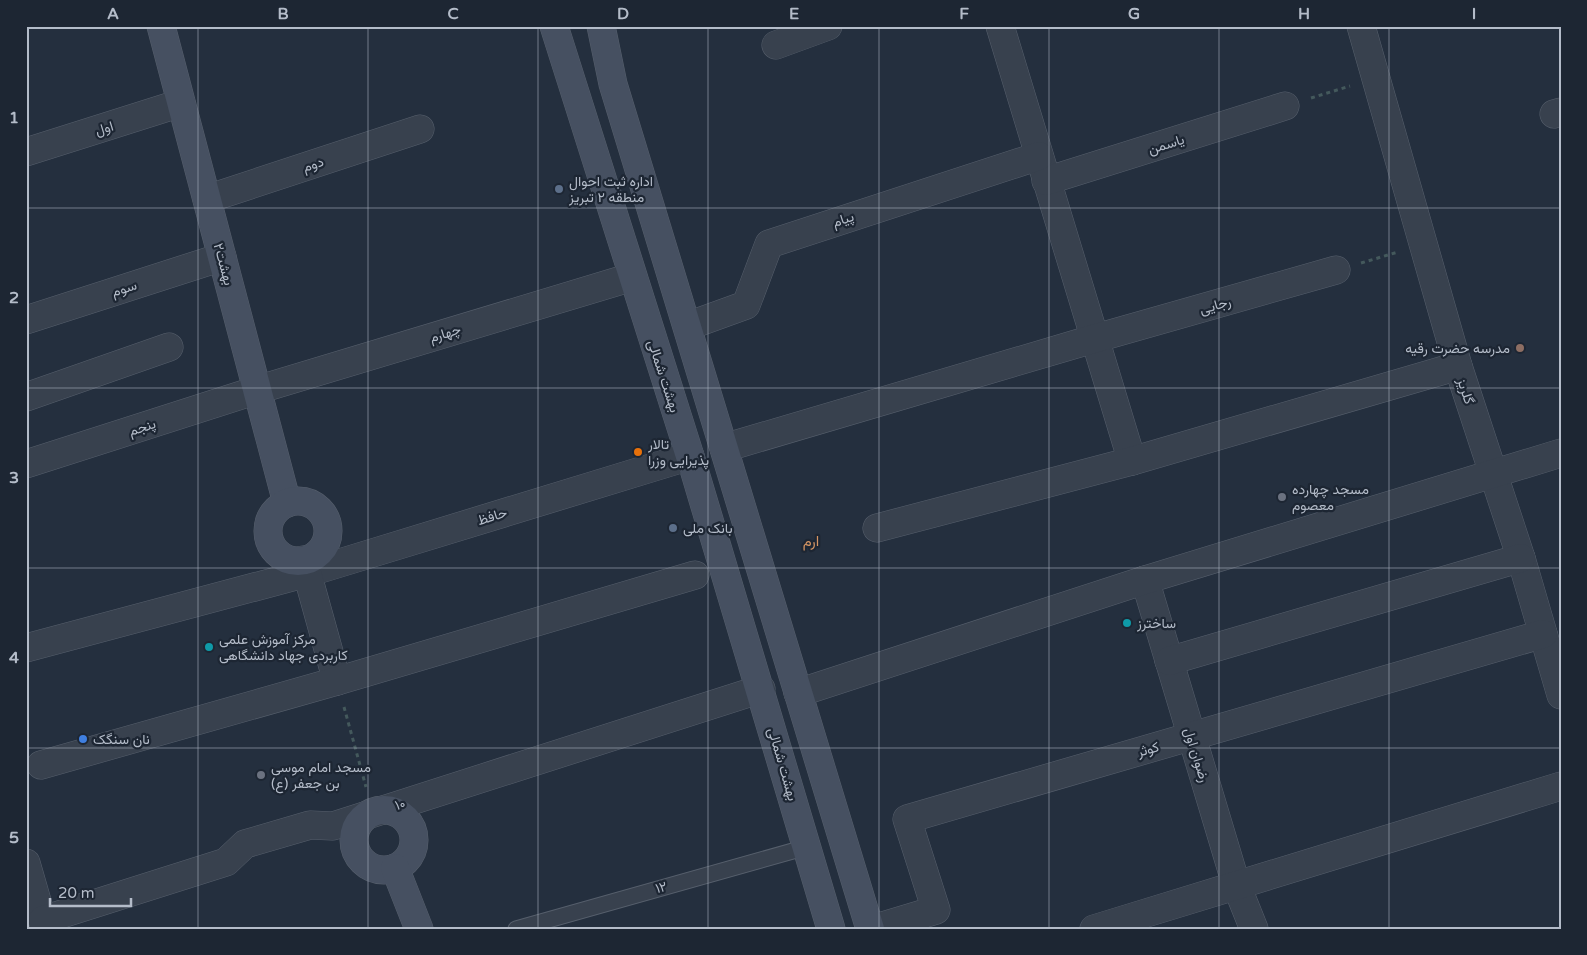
<svg xmlns="http://www.w3.org/2000/svg" width="1587" height="955" viewBox="0 0 1587 955" font-family="'Varela Round',Vazirmatn,sans-serif">
<style>
.lines{fill:none;stroke-linecap:round;stroke-linejoin:round}
.lane-casing{stroke:#565f6c;stroke-width:17}
.street-casing{stroke:#565f6c;stroke-width:29}
.secondary-casing{stroke:#565f6c;stroke-width:29}
.path{stroke:#44595c;stroke-width:3;stroke-dasharray:4 4;stroke-linecap:butt}
.lane{stroke:#38414e;stroke-width:15}
.street{stroke:#38414e;stroke-width:28}
.secondary{stroke:#465061;stroke-width:28}
.grid{fill:none;stroke:#b4bcc9;stroke-width:1;stroke-opacity:0.55}
.service-dot{fill:#5c6f8a;stroke:#1d2633;stroke-width:2}
.education-dot{fill:#8d6e63;stroke:#1d2633;stroke-width:2}
.food-dot{fill:#e8710a;stroke:#1d2633;stroke-width:2}
.worship-dot{fill:#6b7280;stroke:#1d2633;stroke-width:2}
.culture-dot{fill:#0f9aa8;stroke:#1d2633;stroke-width:2}
.shop-dot{fill:#3f7fe0;stroke:#1d2633;stroke-width:2}
.labels{text-anchor:middle;stroke-width:4.5;stroke-linejoin:round;paint-order:stroke}
.street-label{font-size:14px;fill:#b4bcc9;stroke:#1d2633}
.poi-label{font-size:14px;fill:#b4bcc9;stroke:#1d2633;text-anchor:start}
.neighbourhood-label{font-size:15px;fill:#d59563;stroke:#1d2633}
.neatline{fill:none;stroke:#b4bcc9;stroke-width:2}
.grid-label{font-size:16px;text-anchor:middle;font-weight:bold;fill:#b4bcc9}
</style>
<rect width="100%" height="100%" fill="#242f3e"/>
<g class="lines">
<!-- lane casing -->
<g class="lane-casing">
<polyline id="lane" points="516,929 807,847"/>
</g>
<!-- street casing -->
<g class="street-casing">
<g id="street">
<polyline points="1000,26 1132,461"/>
<polyline points="1361,26 1458,366 1521,558 1561,695"/>
<polyline points="776,45 828,26"/>
<polyline points="1554,114 1561,112"/>
<polyline points="26,152 181,103"/>
<polyline points="1046,181 1285,106"/>
<polyline points="207,199 420,129"/>
<polyline points="26,320 222,257"/>
<polyline points="688,326 746,305 769,244 1039,156"/>
<polyline points="26,397 169,347"/>
<polyline points="724,448 1093,339 1336,270"/>
<polyline points="26,464 257,390 632,277"/>
<polyline points="877,528 1132,461 1458,366"/>
<polyline points="303,560 307,573 690,456"/>
<polyline points="1145,580 1236,884 1254,929"/>
<polyline points="26,648 307,573 337,681"/>
<polyline points="1169,661 1521,558"/>
<polyline points="798,693 1145,580 1561,453"/>
<polyline points="41,765 337,681 695,575"/>
<polyline points="26,863 45,929"/>
<polyline points="43,920 226,862 245,844 310,825 333,826 761,689"/>
<polyline points="873,929 936,910 907,819 1543,634"/>
<polyline points="1094,929 1561,786"/>
</g>
</g>
<!-- secondary casing -->
<g class="secondary-casing">
<g id="secondary">
<polyline points="161,26 287,503"/>
<polyline points="554,26 690,456 831,929"/>
<polyline points="601,26 613,84 870,929"/>
<circle cx="298" cy="531" r="30"/>
<circle cx="384" cy="840" r="30"/>
<polyline points="395,868 419,929"/>
</g>
</g>
<!-- path -->
<g class="path">
<polyline points="1311,98 1350,86"/>
<polyline points="1361,263 1398,252"/>
<polyline points="344,707 366,787"/>
</g>
<!-- lane -->
<use href="#lane" class="lane"/>
<!-- street -->
<use href="#street" class="street"/>
<!-- secondary -->
<use href="#secondary" class="secondary"/>
</g>
<!-- grid -->
<path class="grid" d="M198,26v903M368,26v903M538,26v903M708,26v903M879,26v903M1049,26v903M1219,26v903M1389,26v903M26,208h1535M26,388h1535M26,568h1535M26,748h1535"/>
<!-- markers -->
<g class="service-dot">
<circle cx="559" cy="189" r="5"/>
<circle cx="673" cy="528" r="5"/>
</g>
<circle class="education-dot" cx="1520" cy="348" r="5"/>
<circle class="food-dot" cx="638" cy="452" r="5"/>
<g class="worship-dot">
<circle cx="1282" cy="497" r="5"/>
<circle cx="261" cy="775" r="5"/>
</g>
<g class="culture-dot">
<circle cx="1127" cy="623" r="5"/>
<circle cx="209" cy="647" r="5"/>
</g>
<circle class="shop-dot" cx="83" cy="739" r="5"/>
<g class="labels">
<!-- street labels -->
<g class="street-label">
<text transform="translate(104 128) rotate(-17)" y="5">اول</text>
<text transform="translate(1166 144) rotate(-17)" y="5">یاسمن</text>
<text transform="translate(313 164) rotate(-18)" y="5">دوم</text>
<text transform="translate(843 219) rotate(-18)" y="5">پیام</text>
<text transform="translate(224 264) rotate(75)" y="5">بهشت۲</text>
<text transform="translate(124 288) rotate(-18)" y="5">سوم</text>
<text transform="translate(1215 305) rotate(-16)" y="5">رجایی</text>
<text transform="translate(445 333) rotate(-17)" y="5">چهارم</text>
<text transform="translate(664 376) rotate(72)" y="5">بهشت شمالی</text>
<text transform="translate(1466 391) rotate(72)" y="5">گلریز</text>
<text transform="translate(142 427) rotate(-18)" y="5">پنجم</text>
<text transform="translate(492 516) rotate(-17)" y="5">حافظ</text>
<text transform="translate(1148 749) rotate(-16)" y="5">کوثر</text>
<text transform="translate(1197 755) rotate(73)" y="5">رضوان اول</text>
<text transform="translate(783 764) rotate(74)" y="5">بهشت شمالی</text>
<text transform="translate(400 804) rotate(-18)" y="5">۱۰</text>
<text transform="translate(661 887) rotate(-16)" y="5">۱۲</text>
</g>
<!-- poi labels -->
<g class="poi-label">
<text x="569" y="186">اداره ثبت احوال<tspan x="569" dy="16">منطقه ۲ تبریز</tspan></text>
<text x="1510" y="353" text-anchor="end">مدرسه حضرت رقیه</text>
<text x="648" y="449">تالار<tspan x="648" dy="16">پذیرایی وزرا</tspan></text>
<text x="1292" y="494">مسجد چهارده<tspan x="1292" dy="16">معصوم</tspan></text>
<text x="683" y="533">بانک ملی</text>
<text x="1137" y="628">ساخترز</text>
<text x="219" y="644">مرکز آموزش علمی<tspan x="219" dy="16">کاربردی جهاد دانشگاهی</tspan></text>
<text x="93" y="744">نان سنگک</text>
<text x="271" y="772">مسجد امام موسی<tspan x="271" dy="16">بن جعفر (ع)</tspan></text>
</g>
<!-- neighbourhood labels -->
<g class="neighbourhood-label">
<text x="811" y="546">ارم</text>
</g>
</g>
<!-- border -->
<rect width="1587" height="955" fill="none" stroke="#1d2633" stroke-width="55"/>
<!-- scale -->
<path d="M50 898v8h81v-8" fill="none" stroke="#b4bcc9" stroke-width="2.5"/>
<text x="58" y="898" font-size="15" fill="#b4bcc9" stroke="#1d2633" stroke-width="4" paint-order="stroke">20 m</text>
<rect x="28" y="28" width="1532" height="900" class="neatline"/>
<g class="grid-label">
<text x="113" y="19">A</text>
<text x="283" y="19">B</text>
<text x="453" y="19">C</text>
<text x="623" y="19">D</text>
<text x="794" y="19">E</text>
<text x="964" y="19">F</text>
<text x="1134" y="19">G</text>
<text x="1304" y="19">H</text>
<text x="1474" y="19">I</text>
<text x="14" y="123">1</text>
<text x="14" y="303">2</text>
<text x="14" y="483">3</text>
<text x="14" y="663">4</text>
<text x="14" y="843">5</text>
</g>
</svg>
